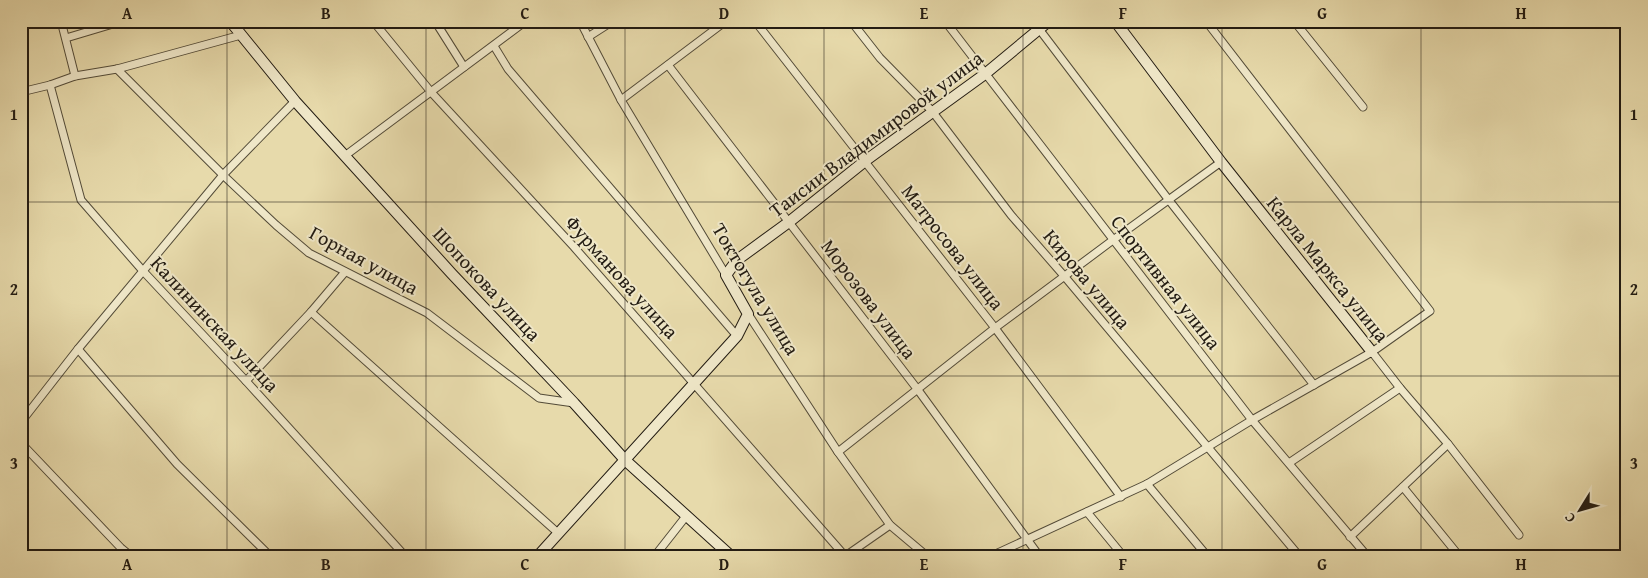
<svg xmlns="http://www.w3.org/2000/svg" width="1648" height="578" viewBox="0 0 1648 578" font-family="'Gentium Book Plus',serif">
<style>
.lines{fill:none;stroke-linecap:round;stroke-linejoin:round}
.street-casing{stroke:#534b38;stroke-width:9}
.secondary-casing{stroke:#221b12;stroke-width:12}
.street{stroke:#efe7c8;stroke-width:7}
.secondary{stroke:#efe7c8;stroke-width:10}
.grid{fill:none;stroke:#221b12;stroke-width:1;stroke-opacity:0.55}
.labels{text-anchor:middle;stroke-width:4;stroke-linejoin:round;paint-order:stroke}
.street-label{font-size:20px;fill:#221b12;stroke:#efe7c8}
.neatline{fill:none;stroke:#221b12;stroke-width:2}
.grid-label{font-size:16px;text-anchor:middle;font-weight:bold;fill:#221b12}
</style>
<rect width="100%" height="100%" fill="#e7daab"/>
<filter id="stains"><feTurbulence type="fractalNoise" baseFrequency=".004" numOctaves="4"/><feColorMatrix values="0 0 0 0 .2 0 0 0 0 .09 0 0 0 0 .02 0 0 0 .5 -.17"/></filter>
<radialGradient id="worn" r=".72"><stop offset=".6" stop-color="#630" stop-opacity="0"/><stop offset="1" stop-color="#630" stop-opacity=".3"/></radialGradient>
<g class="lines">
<!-- street casing -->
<g class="street-casing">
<g id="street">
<polyline points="61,21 75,76"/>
<polyline points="373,21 431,92 574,247 845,556"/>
<polyline points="435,21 464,67"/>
<polyline points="580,21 621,100 726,275"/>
<polyline points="755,21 995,328 1121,497"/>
<polyline points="851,21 880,58 932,111 1011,215 1065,277 1300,557"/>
<polyline points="945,21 1252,420 1368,557"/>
<polyline points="1033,21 1168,199 1314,385"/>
<polyline points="1294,21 1363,107"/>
<polyline points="588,37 613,21"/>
<polyline points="66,38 123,21"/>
<polyline points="494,46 508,69 737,336"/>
<polyline points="668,65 918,390 1040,557"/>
<polyline points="117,69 223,175 276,225 309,253 427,313 539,398 574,403"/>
<polyline points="50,85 81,200 143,271 246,381 406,557"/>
<polyline points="21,92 50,85 75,76 117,69 241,35"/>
<polyline points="621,100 726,21"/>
<polyline points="346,155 526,21"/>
<polyline points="311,312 558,533"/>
<polyline points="748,314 838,452 890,525 928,557"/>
<polyline points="78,349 177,464 271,557"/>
<polyline points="1372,352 1400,388 1448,444 1519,535"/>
<polyline points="246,381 311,312 345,272"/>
<polyline points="21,422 78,349 223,175 295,101"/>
<polyline points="21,443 121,548 132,557"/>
<polyline points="838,452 995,328 1113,240 1221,162"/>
<polyline points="1289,463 1400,388"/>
<polyline points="1147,484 1208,557"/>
<polyline points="1403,487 1460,557"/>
<polyline points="1087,512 1124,557"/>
<polyline points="1350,537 1448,444"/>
<polyline points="654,557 687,515"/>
<polyline points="844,557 890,525"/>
<polyline points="989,557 1147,484 1252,420 1372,352 1430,311 1206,21"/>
</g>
</g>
<!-- secondary casing -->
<g class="secondary-casing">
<g id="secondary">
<polyline points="230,21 295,101 452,274 574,403 625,460 732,557"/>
<polyline points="1115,21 1221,162 1372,352"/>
<polyline points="537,557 737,336 748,314 726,275 737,260 789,222 865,161 985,74 1049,21"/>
</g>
</g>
<!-- street -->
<use href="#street" class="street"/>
<!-- secondary -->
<use href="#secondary" class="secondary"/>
</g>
<!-- grid -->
<path class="grid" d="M227,21v536M426,21v536M625,21v536M824,21v536M1023,21v536M1222,21v536M1421,21v536M21,202h1606M21,376h1606"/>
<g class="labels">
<!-- street labels -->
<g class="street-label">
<text transform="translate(876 134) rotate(-37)" y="7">Таисии Владимировой улица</text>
<text transform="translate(953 247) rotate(52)" y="7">Матросова улица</text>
<text transform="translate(364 260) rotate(29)" y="7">Горная улица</text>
<text transform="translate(1328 269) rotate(51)" y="7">Карла Маркса улица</text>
<text transform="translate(622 277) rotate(48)" y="7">Фурманова улица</text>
<text transform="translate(1087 279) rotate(50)" y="7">Кирова улица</text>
<text transform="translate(1166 282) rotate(52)" y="7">Спортивная улица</text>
<text transform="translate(487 284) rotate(47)" y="7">Шопокова улица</text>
<text transform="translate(756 289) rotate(59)" y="7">Токтогула улица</text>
<text transform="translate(869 299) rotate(53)" y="7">Морозова улица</text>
<text transform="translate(215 324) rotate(47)" y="7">Калининская улица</text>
</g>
</g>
<!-- margin -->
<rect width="1648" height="578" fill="none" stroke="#e7daab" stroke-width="55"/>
<!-- north arrow -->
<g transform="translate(1580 510) rotate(233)" stroke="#efe7c8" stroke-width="4" paint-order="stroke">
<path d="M0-4L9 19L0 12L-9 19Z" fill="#221b12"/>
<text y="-8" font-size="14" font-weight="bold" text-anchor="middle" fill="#221b12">С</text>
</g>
<rect x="28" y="28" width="1592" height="522" class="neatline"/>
<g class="grid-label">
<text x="127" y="19">A</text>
<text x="326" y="19">B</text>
<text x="525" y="19">C</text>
<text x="724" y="19">D</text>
<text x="924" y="19">E</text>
<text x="1123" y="19">F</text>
<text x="1322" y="19">G</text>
<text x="1521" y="19">H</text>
<text x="14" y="120">1</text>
<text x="1634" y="120">1</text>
<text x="14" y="295">2</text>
<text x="1634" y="295">2</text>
<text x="14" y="469">3</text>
<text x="1634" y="469">3</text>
<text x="127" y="570">A</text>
<text x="326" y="570">B</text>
<text x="525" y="570">C</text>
<text x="724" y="570">D</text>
<text x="924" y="570">E</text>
<text x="1123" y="570">F</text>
<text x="1322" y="570">G</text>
<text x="1521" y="570">H</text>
</g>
<rect width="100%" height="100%" filter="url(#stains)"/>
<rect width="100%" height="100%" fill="url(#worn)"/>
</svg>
